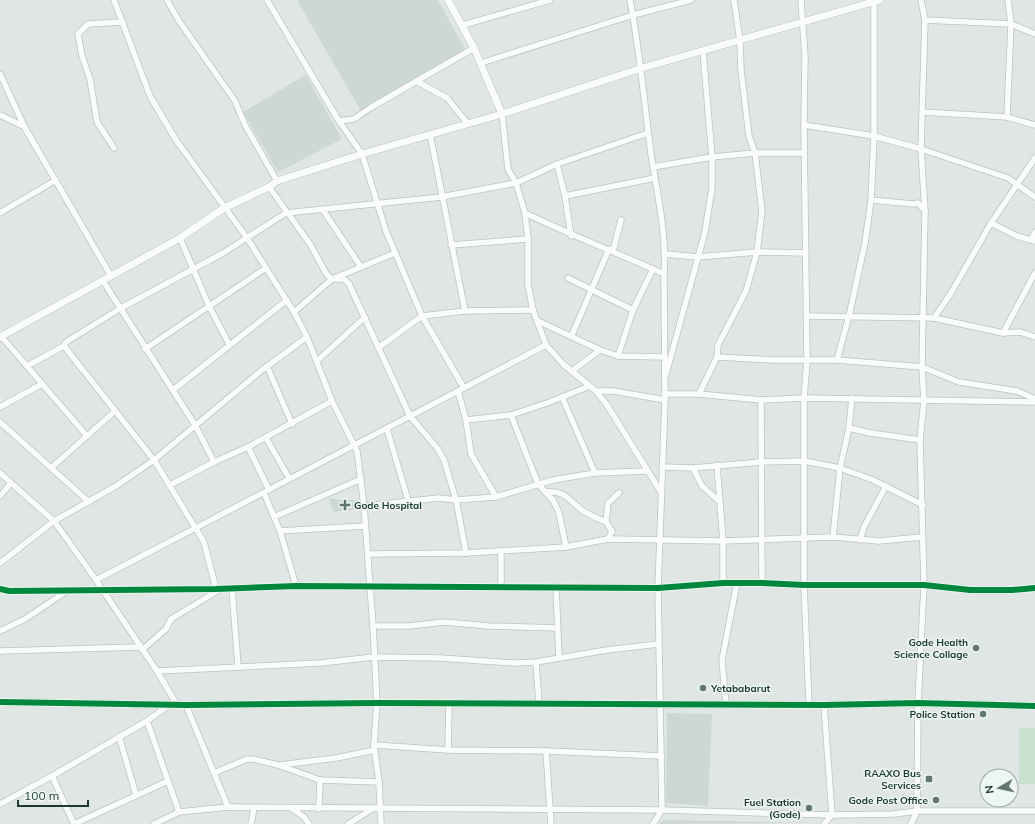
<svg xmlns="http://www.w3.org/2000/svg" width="1035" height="824" viewBox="0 0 1035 824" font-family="Mulish,sans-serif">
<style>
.built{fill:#cdd8d3}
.green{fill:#c8e0d0}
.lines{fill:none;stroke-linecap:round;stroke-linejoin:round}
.minor-casing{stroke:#bdc3c0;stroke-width:7}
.tertiary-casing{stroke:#bdc3c0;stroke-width:8}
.minor{stroke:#fafbfb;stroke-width:5.5}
.tertiary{stroke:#fafbfb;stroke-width:7}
.cycleway-casing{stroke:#edf6f2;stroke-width:8}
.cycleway{stroke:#00873e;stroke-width:6}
.poi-dot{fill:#627671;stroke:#edf6f2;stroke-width:1.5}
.labels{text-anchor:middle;stroke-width:3;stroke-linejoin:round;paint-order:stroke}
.poi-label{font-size:10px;font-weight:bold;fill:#1e3933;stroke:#edf6f2;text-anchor:end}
</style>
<rect width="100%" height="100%" fill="#e0e6e3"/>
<!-- built -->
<g class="built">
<polygon points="297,0 438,0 465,49 361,111"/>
<polygon points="306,75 342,139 278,172 243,112"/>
<polygon points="329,498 340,500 358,500 358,509 335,512 332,509"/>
<polygon points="667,713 712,714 708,806 666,803"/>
<polygon points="663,820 815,823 659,824"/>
</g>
<!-- green -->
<rect class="green" x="1019" y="728" width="16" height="56"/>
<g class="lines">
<!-- minor casing -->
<g class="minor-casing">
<g id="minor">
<polyline points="114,0 150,96 176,140 247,238 294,312 307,337 332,401 357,451 364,506 373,626 377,703 374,745 379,782 381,824"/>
<polyline points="167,0 179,21 235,101 245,125 277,181"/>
<polyline points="267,0 339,121 362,154 386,231 422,316 464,388"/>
<path d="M630,0c10,51 14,102 21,154 6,39 16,80 13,120l1,126 -7,188 4,222 -9,14"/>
<polyline points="801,0 805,56 804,125 807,361 804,398 804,585 809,704"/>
<polyline points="925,20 1011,24 1035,34"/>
<polyline points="463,25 550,0"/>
<polyline points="481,63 633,15 691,0"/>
<polyline points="0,74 25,128 111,276"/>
<polyline points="416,81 447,98 468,124"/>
<polyline points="922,112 1007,117 1035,125"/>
<polyline points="502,114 508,169 516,183 525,213 528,239 528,285 533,310 546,345 563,364 596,391 607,405 661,492"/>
<polyline points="0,115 25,127"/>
<polyline points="1007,117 1011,24 1008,0"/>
<polyline points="339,121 354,119 370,108 474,48"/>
<polyline points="804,125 874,136 921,149 1008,178 1035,197"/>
<polyline points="430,134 465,311"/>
<polyline points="114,148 97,122 90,79 82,56 78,34 88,24 123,22"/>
<polyline points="557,164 565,196 571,236"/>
<polyline points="653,167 712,157 755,153 804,153"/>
<polyline points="269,187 310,244 327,275 332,279 344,279 349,284 410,416 437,448 444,460 456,500 466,553"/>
<polyline points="565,196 655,178"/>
<polyline points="871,200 913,204 918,203 925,211"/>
<polyline points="323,210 361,267"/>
<polyline points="0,213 56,180"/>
<path d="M525,213c45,22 93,40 139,61"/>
<polyline points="991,223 1017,236 1035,241"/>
<polyline points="180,238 209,306 229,344"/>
<polyline points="1031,240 1035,232"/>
<polyline points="451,245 528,239"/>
<polyline points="613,251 621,220"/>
<polyline points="665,254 698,257 757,252 806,253"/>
<polyline points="568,278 633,310 618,356"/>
<polyline points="103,281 195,425 214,462"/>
<polyline points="633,310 653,269"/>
<polyline points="294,312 332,279 395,253"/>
<polyline points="807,316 934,318 1003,333 1020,332 1035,337"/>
<polyline points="934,318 951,293 991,223 1035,158"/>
<polyline points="538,321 600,350 618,356 664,357"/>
<polyline points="1003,333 1035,273"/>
<polyline points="572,335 609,249"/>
<polyline points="1,336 87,436"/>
<polyline points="64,346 154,460 204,542 216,589"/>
<polyline points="378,348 422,316 465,311 533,310"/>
<polyline points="145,349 266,268"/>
<polyline points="717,357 718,345 746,291 757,252 762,211 755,153 749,136 741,70 740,41 734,0"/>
<polyline points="837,360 849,316 865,243 871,200 874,136 874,0"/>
<polyline points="317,361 365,317"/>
<polyline points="27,366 64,346 66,342 121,308 223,253 286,213 441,197 516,183 557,164 648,133"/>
<polyline points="267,366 292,424"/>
<polyline points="572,371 600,350"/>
<polyline points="666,374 705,232 712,188 712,157 703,51"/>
<polyline points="173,390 287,300"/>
<polyline points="458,391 466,420 471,454 496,497"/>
<polyline points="596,391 613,391 665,400"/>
<polyline points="664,394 699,394 761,400 804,398 1035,402"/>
<polyline points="699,394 717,357 773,360 837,360 922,367 959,382 1017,391 1035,399"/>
<polyline points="562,397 595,473"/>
<polyline points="761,400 762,583"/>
<polyline points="0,407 42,384"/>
<polyline points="511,415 538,484 553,500 559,513 566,547"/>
<polyline points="466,420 511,415 547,403 590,386"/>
<polyline points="0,422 89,502"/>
<polyline points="849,428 870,433 920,440"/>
<polyline points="387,429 408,500"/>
<polyline points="266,438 289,478"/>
<polyline points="248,447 269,490"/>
<polyline points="717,465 723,541 723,583"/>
<polyline points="662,467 693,468 761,462 804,461 840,468 873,480 923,505"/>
<polyline points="51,468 115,411"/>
<polyline points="693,468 702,486 719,501"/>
<polyline points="0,473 54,521 96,580 157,671 177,705"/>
<polyline points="170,485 214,462 248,447 332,401"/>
<path d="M545,492c21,-2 23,8 38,19 7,4 15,8 23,11"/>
<polyline points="264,493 280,531 296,586"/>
<polyline points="0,496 11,483"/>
<polyline points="364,506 439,498 456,500 496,497 553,480 595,473 647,471"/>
<polyline points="274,517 361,479"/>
<polyline points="280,531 365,526"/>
<polyline points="833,537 840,468 849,428 852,398"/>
<polyline points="608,539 612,531 606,522 608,503 619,493"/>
<polyline points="860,540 864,527 886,486"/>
<polyline points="501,551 501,586"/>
<polyline points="368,554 466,553 566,547 608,539 723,541 833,537 879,541 922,537"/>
<polyline points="0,563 54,521 116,486 154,460 262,370 307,337"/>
<polyline points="96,580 546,345"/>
<polyline points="556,587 559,658"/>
<polyline points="0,589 9,591 216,589 296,586 658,588 723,583 762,583 804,585 924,585 970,590 1012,590 1035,588"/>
<polyline points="232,589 238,666"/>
<polyline points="373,626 409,626 444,622 489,626 557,628"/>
<polyline points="0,631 25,619 67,591"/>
<polyline points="142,650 166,629 171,619 219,590"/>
<polyline points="0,651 140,647"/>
<polyline points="536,662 539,704"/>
<polyline points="157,671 320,663 374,657 440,658 514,663 536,662 607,650 658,644"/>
<polyline points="186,705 228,807"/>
<polyline points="726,705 722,660 737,583"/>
<polyline points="824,705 832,815 824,824"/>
<polyline points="147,721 179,812"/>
<polyline points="119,736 136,795"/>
<polyline points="374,745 448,750 546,751 662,756"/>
<polyline points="448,750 449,704"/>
<polyline points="546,751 551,824"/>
<polyline points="280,765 336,758 375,750"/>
<polyline points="214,773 247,759 253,759 278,765 320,780 379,782"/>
<polyline points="52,776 74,824 168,781"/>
<polyline points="0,804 52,776 147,721 169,705"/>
<polyline points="291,808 304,817 309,824"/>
<polyline points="319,809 320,780"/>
<polyline points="154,824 179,812 228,807 662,810 832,815 894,814 917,811 1035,811"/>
<polyline points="251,824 254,808"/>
<polyline points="348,824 374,808"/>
<polyline points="911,824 917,811 918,703 924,585 920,440 924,401 922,367 925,211 921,149 925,20 921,0"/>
</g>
</g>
<!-- tertiary casing -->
<g class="tertiary-casing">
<g id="tertiary">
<polyline points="448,0 474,48 502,114"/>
<polyline points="0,337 180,238 224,208 269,187 277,181 362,154 502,114 642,68 880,0"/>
<polyline points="0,702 186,705 377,703 824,705 918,703 1035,706"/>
</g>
</g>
<!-- minor -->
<use href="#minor" class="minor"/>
<!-- tertiary -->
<use href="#tertiary" class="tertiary"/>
<!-- cycleway casing -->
<g class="cycleway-casing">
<g id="cycleway">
<polyline points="0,589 9,591 216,589 296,586 658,588 723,583 762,583 804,585 924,585 970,590 1012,590 1035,588"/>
<polyline points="0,702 186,705 377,703 824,705 918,703 1035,706"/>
</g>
</g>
<!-- cycleway -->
<use href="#cycleway" class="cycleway"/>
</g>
<!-- markers -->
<g class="poi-dot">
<path d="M343 499h4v4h4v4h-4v4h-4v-4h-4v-4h4z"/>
<circle cx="976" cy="648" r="4"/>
<circle cx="703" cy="688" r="4"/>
<circle cx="983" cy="714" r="4"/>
<rect x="925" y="775" width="8" height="8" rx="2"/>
<circle cx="936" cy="800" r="4"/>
<circle cx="809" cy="808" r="4"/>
</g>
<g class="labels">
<!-- poi labels -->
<g class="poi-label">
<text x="354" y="509" text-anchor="start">Gode Hospital</text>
<text x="968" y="646">Gode Health<tspan x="968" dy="12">Science Collage</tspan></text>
<text x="711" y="692" text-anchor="start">Yetababarut</text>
<text x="975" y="718">Police Station</text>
<text x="921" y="777">RAAXO Bus<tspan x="921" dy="12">Services</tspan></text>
<text x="928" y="804">Gode Post Office</text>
<text x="801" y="806">Fuel Station<tspan x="801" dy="12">(Gode)</tspan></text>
</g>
</g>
<!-- north arrow -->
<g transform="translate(999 788) rotate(261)"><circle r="19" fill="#edf6f2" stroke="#9aaaa6"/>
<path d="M0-3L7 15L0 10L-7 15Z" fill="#627671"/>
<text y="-6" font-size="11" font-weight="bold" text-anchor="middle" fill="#1e3933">N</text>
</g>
<!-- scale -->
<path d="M18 800v6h70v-6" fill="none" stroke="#1e3933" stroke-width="2"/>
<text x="24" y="800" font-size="12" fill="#1e3933" stroke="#edf6f2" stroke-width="3" paint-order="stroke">100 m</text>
</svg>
